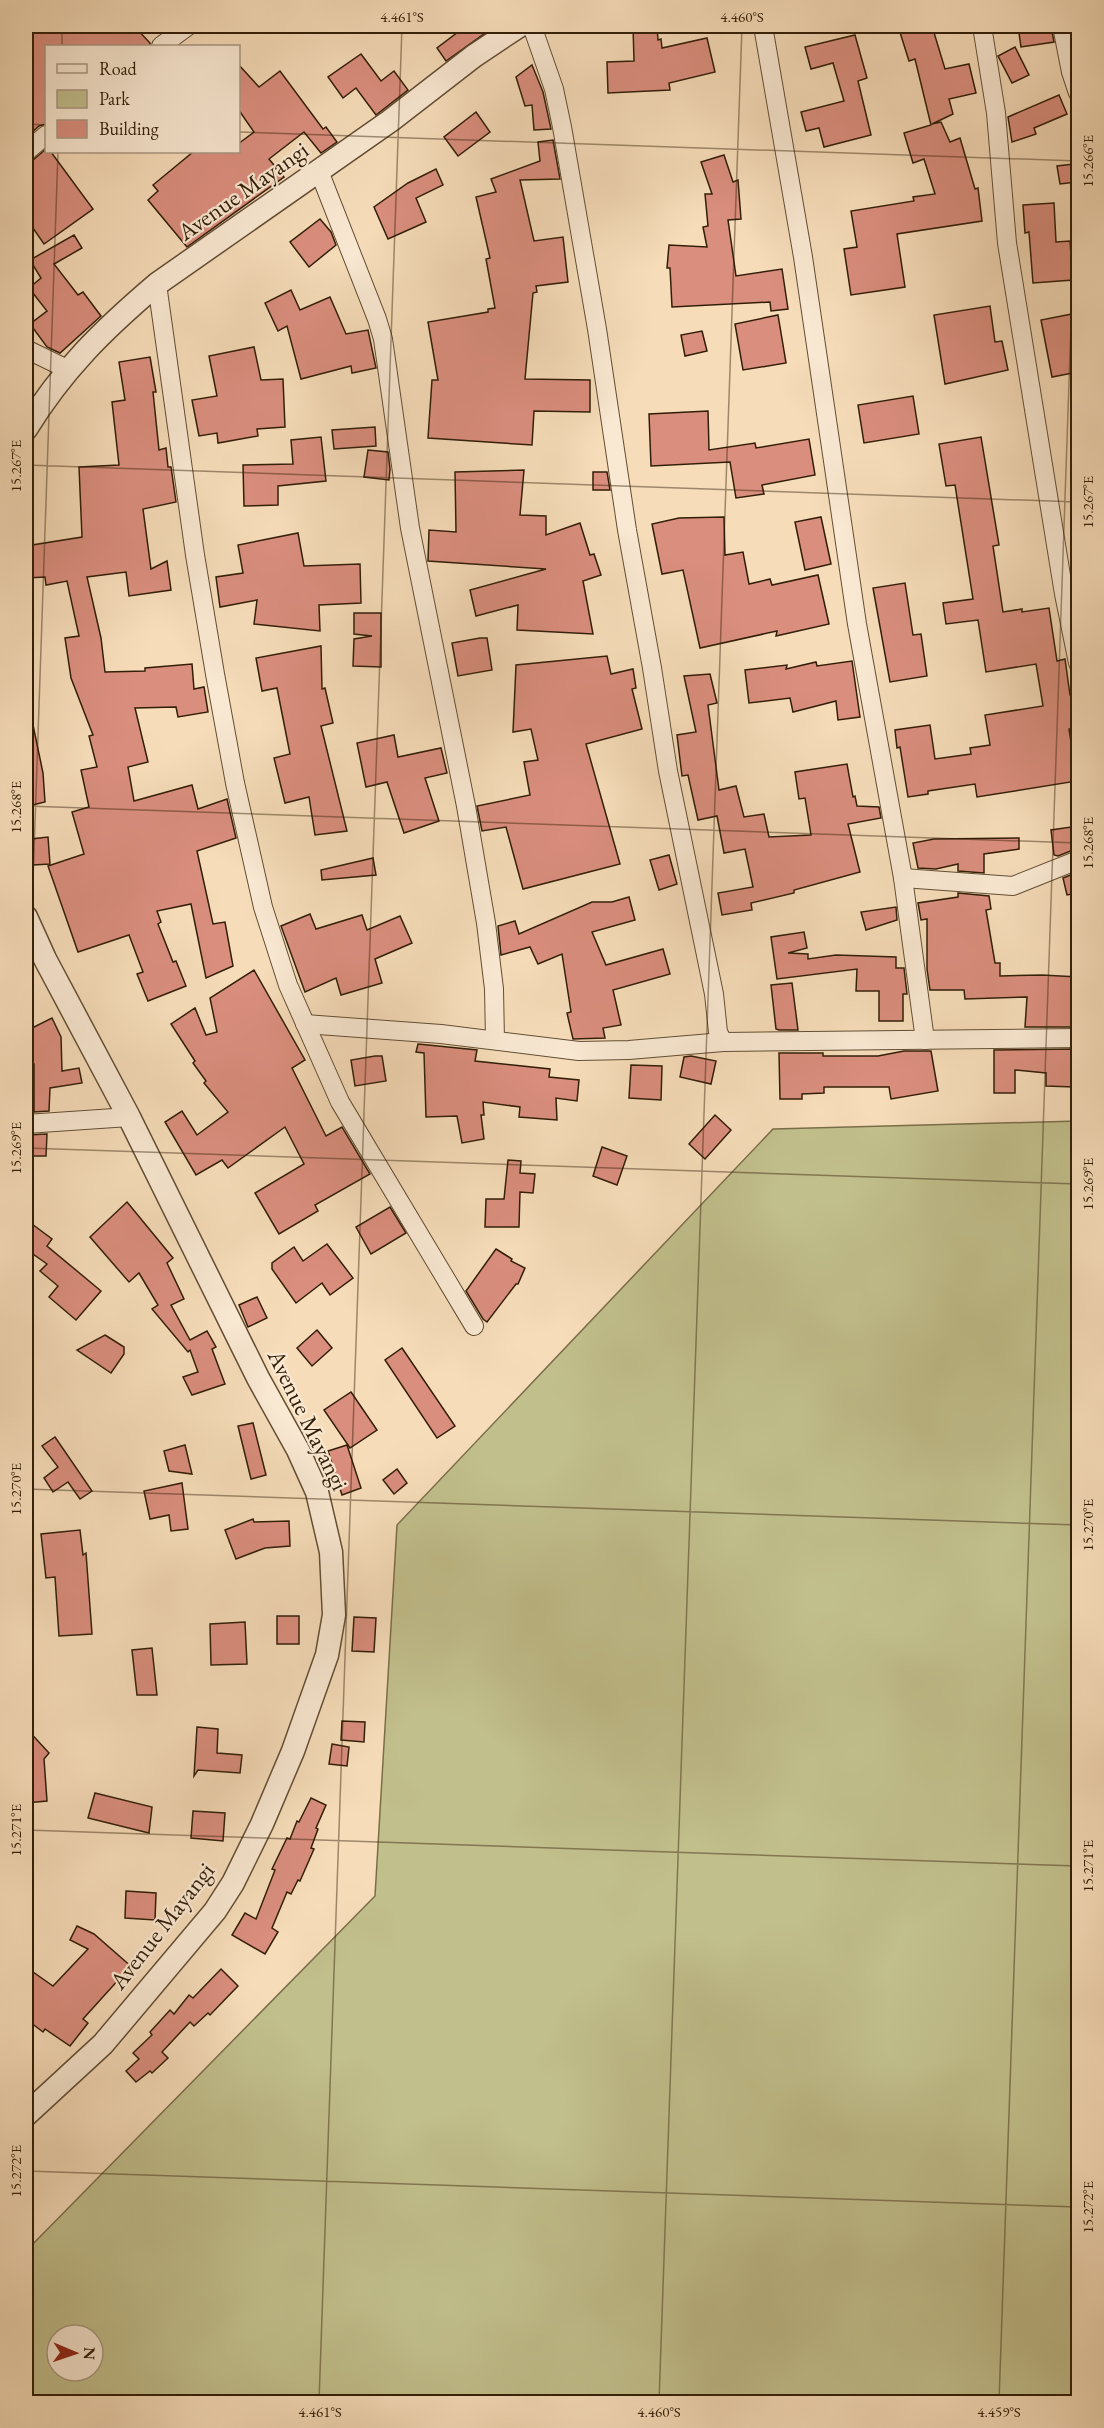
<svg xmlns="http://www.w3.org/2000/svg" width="1104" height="2428" viewBox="0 0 1104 2428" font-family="'EB Garamond',serif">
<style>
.green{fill:#c1bf8c;stroke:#7a6e4a;stroke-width:1.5;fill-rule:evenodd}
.building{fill:#da8e7e;stroke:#321e07;stroke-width:1.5}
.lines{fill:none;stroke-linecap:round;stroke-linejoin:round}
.minor-casing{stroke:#634e34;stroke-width:20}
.tertiary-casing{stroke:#634e34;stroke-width:25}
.minor{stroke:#f9e8d2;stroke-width:18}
.tertiary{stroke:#f9e8d2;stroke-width:22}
.ticks{fill:none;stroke:#321e07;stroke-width:1.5;stroke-opacity:0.45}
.labels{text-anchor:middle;stroke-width:4.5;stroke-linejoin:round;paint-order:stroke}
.street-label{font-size:24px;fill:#321e07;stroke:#f9e8d2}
.neatline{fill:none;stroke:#321e07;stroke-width:2}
.ticks-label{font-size:15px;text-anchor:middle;fill:#321e07}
</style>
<rect width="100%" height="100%" fill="#f6dcb9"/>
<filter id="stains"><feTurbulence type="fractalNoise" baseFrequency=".00333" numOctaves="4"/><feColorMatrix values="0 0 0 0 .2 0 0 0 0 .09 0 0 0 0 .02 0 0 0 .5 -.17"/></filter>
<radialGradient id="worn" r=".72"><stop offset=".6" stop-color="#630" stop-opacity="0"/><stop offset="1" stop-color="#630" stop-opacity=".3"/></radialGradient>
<!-- green -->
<path class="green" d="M1078,1121v1281h-1052v-151l349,-355 22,-371 376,-396zM57,2335h36v36h-36z"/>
<!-- building -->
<g class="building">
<polygon points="26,26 134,26 150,43 150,46 46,46 46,124 39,126 28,136 26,132"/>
<polygon points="466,26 495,26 446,61 437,48"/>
<polygon points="633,26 657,26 658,40 661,39 662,48 707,38 715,72 669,83 670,90 608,93 607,62 634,61"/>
<polygon points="898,26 932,26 945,69 969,64 976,93 949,99 953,114 932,124 941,122 950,142 960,138 975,189 978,188 982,221 897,234 905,287 851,295 844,249 857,247 851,211 914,201 913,197 935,194 924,159 913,163 904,133 931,125 915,59 909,61"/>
<polygon points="1018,26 1051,26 1054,42 1021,47"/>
<polygon points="855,35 867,78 858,81 871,135 824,147 819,128 806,131 801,112 844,101 833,63 811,69 805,47"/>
<polygon points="1015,47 1029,75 1012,83 998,56"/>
<polygon points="361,54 381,81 394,71 408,90 376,115 356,88 343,98 328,77"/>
<polygon points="238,64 259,87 280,71 323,129 326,127 337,142 321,153 304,132 269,159 284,177 187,247 148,200 158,191 153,185 193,152 238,152 238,144 254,132 238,109"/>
<polygon points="532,65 543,92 551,129 534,130 532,105 525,106 516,77"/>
<polygon points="1059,95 1067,114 1034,128 1036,134 1012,142 1008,117"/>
<polygon points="476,112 490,132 458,156 444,137"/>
<polygon points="553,140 560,179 520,180 534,241 563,237 568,282 536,286 537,292 533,293 525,379 590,380 590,412 534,411 532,445 428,438 432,380 438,380 428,322 488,312 488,309 495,308 486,259 490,258 476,197 496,192 491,179 540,161 538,142"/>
<polygon points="46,149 46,152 51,152 93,209 44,244 26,218 26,166"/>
<polygon points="724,155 733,182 738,180 741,219 728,220 736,276 782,269 788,309 771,311 770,302 672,307 670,268 667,268 669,245 707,247 703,227 708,226 705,194 712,194 701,162"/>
<polygon points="1074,164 1076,182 1060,184 1057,166"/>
<polygon points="436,169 443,185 416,198 426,222 388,239 374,207 408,183"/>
<polygon points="1054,203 1056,242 1070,241 1073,280 1033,283 1029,232 1025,233 1023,205"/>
<polygon points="320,219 331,232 336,245 309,267 290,242"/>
<polygon points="74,235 82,248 54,264 78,295 83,292 101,316 60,353 47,347 30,324 47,311 29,288 41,278 30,260"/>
<polygon points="291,290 300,310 330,297 346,334 368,330 376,368 352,373 351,366 301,379 287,326 278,331 265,303"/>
<polygon points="990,306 995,342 1002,341 1008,370 945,384 934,315"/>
<polygon points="1077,313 1078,372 1052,377 1041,320"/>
<polygon points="778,315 786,363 743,370 735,324"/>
<polygon points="702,331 707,351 685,356 681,335"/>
<polygon points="254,347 261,380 283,379 285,427 257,429 258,436 218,443 217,433 199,436 192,400 217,396 209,356"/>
<polygon points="150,357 156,392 153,392 159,450 166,448 168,467 171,467 176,502 143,509 151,569 167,561 171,590 129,596 126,572 87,577 101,638 105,672 145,671 145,668 192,664 194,689 204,687 208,712 178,717 176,707 135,708 148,762 128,767 134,801 192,785 198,809 227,799 236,838 197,851 213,924 225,922 233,966 206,978 191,904 157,911 161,922 158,924 173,962 176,961 186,986 148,1001 137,974 143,972 129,935 78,952 48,866 84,854 72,812 89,807 81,770 97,767 89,736 93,735 71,678 65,638 79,636 67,581 46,585 45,577 26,578 26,546 82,537 79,467 119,465 112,402 125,400 119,362"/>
<polygon points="913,396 919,434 864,443 858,405"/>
<polygon points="708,411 709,450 755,443 756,448 809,439 815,475 762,485 764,494 736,498 730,462 651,466 649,414"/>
<polygon points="375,427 376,446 334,449 332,430"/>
<polygon points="321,437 326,481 278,486 278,505 244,506 243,465 293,464 291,440"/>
<polygon points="981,437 999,545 993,546 1003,612 1022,609 1022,612 1049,608 1057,661 1065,659 1070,695 1073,695 1078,727 1069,729 1077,781 977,797 975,784 928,791 928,794 908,797 900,747 897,748 895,730 930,725 935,759 971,754 970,748 990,745 985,715 1043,706 1036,664 986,672 978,620 946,624 943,603 973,599 955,485 946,486 939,444"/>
<polygon points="368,450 388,452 390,469 389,480 364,477"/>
<polygon points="524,470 520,515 546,516 546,535 580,523 590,555 594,554 601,575 583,581 593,634 517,630 518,605 476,616 470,590 546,569 428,561 429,530 456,532 455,472"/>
<polygon points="593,472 607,472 610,490 593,490"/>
<polygon points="724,517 725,555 743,552 749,584 770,579 772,585 818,575 829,624 776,636 777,631 700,648 683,570 662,574 652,524 679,518"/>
<polygon points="821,517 831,564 805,570 795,522"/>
<polygon points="298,533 304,566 360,564 361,603 319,605 320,631 254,624 257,600 220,607 216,577 243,573 238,545"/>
<polygon points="905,583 913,635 921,634 927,676 890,682 873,588"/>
<polygon points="354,613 381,613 381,667 353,666 354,639 372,636 354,634"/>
<polygon points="480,638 487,638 492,670 458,676 452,643"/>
<polygon points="321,646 322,689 325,688 333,723 321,726 347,831 315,835 309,797 285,803 274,758 290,754 277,688 262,691 256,658"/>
<polygon points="607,656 611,674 633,669 636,688 632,689 642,729 586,744 620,864 523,889 506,827 482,831 477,806 530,795 524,762 538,760 531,729 513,732 516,665"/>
<polygon points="852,661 860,717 838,720 836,701 793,712 790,698 749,703 745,670 787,665 786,669 816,662 817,666"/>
<polygon points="710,674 717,703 708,705 719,790 736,786 744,817 764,814 769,837 811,835 805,798 799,799 795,772 847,764 853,797 855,796 857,806 879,807 881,818 848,824 860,872 794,890 794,893 751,903 752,910 722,915 718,893 753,887 745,849 724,853 717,816 698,820 688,775 682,776 677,735 696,732 684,676"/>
<polygon points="33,725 43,773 45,802 28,806 26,795 26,726"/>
<polygon points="394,735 398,757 441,748 447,773 425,778 439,821 404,833 387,782 366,787 357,743"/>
<polygon points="1071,827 1073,850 1058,856 1054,855 1051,830"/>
<polygon points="48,837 50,864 33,865 31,839"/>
<polygon points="1019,838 1019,849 984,854 984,873 958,871 958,864 936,869 918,868 913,843 934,839"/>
<polygon points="669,855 677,884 659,890 650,860"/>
<polygon points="373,858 376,875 322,880 321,870"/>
<polygon points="1076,873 1078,893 1067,895 1063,878"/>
<polygon points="958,893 989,896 991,909 986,910 995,963 1000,963 1000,976 1042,975 1078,977 1076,1027 1025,1027 1027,997 965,999 964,990 930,990 927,969 927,919 921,920 918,903 958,897"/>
<polygon points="629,897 635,920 592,932 606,965 663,949 670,974 613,990 621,1025 603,1028 605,1038 573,1039 567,1013 571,1012 562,954 538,964 530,947 501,955 498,926 515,921 519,934 592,902 612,902"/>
<polygon points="896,907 897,920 866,930 861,912"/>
<polygon points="310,914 316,929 362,915 367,930 400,916 412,943 375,959 382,983 341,995 336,978 305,992 281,926"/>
<polygon points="804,932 807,948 788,953 808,954 808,959 836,955 896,957 896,968 904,968 907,994 903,994 903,1021 879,1021 879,991 856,991 857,969 777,979 771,937"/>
<polygon points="254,970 305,1060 292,1068 326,1136 342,1127 370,1174 315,1205 318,1211 279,1234 255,1193 304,1164 285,1127 228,1168 222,1160 196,1175 165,1122 182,1111 197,1135 228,1112 204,1083 206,1081 193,1063 195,1061 171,1024 195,1008 206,1035 217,1032 210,998"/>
<polygon points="792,983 798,1030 779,1030 776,1029 771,985"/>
<polygon points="52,1018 61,1037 62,1071 79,1068 82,1083 50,1088 49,1111 34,1112 34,1064 26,1065 26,1031"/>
<polygon points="418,1044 477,1050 475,1061 550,1069 549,1077 579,1080 577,1101 556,1098 557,1120 519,1117 520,1107 483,1102 484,1115 481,1115 484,1139 462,1143 457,1116 426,1117 424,1053 416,1052"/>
<polygon points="1075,1049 1074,1087 1046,1086 1046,1073 1015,1070 1015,1093 994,1093 994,1050"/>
<polygon points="904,1051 931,1051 938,1091 891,1099 889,1087 824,1087 824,1093 802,1094 802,1099 780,1099 779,1053 823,1053 823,1056 878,1056"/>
<polygon points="375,1056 382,1056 386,1081 355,1086 351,1060"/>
<polygon points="691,1056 716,1061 711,1084 680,1077 684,1057"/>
<polygon points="631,1065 662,1066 661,1100 629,1098"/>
<polygon points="715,1115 731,1130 705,1159 689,1144"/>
<polygon points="47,1134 46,1156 26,1156 26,1135"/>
<polygon points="602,1147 627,1156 617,1185 593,1176"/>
<polygon points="508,1160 521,1161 520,1173 535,1174 533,1193 520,1192 519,1227 485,1227 486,1199 504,1199"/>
<polygon points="127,1202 173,1258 167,1263 184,1299 171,1305 190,1340 207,1331 216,1347 212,1349 225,1384 192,1395 183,1377 198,1372 190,1350 188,1352 152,1309 158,1305 139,1273 129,1282 90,1237"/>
<polygon points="390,1207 406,1233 371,1254 356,1227"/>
<polygon points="32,1224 52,1239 47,1246 101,1291 76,1320 49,1297 58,1286 40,1271 47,1264 26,1249 26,1233"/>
<polygon points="327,1244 353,1278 330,1295 322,1283 296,1303 272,1269 272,1263 294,1247 303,1261"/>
<polygon points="496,1249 512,1259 511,1261 525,1268 518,1284 516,1284 487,1322 483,1319 466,1291"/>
<polygon points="257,1297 267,1318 248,1327 239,1305"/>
<polygon points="317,1330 332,1348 312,1366 297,1348"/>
<polygon points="105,1335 124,1347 124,1354 111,1373 77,1350"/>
<polygon points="402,1348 455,1426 437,1438 385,1360"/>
<polygon points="351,1392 377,1430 350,1448 324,1410"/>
<polygon points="253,1423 266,1475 251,1479 238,1426"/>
<polygon points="55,1437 92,1491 80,1499 68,1482 53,1492 44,1478 58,1467 42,1446"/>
<polygon points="185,1445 192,1474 169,1471 164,1451"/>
<polygon points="347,1445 361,1488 342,1495 328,1451"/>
<polygon points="397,1469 407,1483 394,1494 383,1480"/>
<polygon points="182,1483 188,1529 171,1531 169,1515 150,1519 144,1491"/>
<polygon points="253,1519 254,1522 289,1521 290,1546 265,1548 236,1559 225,1530"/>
<polygon points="80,1530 83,1555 86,1553 92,1634 59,1636 55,1577 46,1578 41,1534"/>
<rect x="277" y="1616" width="22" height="28"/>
<polygon points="354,1617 376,1618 374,1652 352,1651"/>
<polygon points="245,1622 247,1664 211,1665 210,1624"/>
<polygon points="152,1648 157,1695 137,1695 132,1650"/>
<polygon points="342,1721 365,1722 364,1742 341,1740"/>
<polygon points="197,1727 218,1729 217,1753 242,1755 240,1773 198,1770 194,1776"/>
<polygon points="26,1728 49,1753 44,1759 47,1801 26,1803"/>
<polygon points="332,1744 349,1747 347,1766 329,1764"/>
<polygon points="95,1793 152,1807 149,1833 88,1818"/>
<polygon points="311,1798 326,1805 316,1828 318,1829 311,1848 314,1849 300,1881 298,1880 291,1894 287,1892 272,1928 278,1932 265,1954 232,1935 245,1913 256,1919 275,1870 272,1869 287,1838 290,1839 297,1821 299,1822"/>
<polygon points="193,1811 225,1813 223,1841 191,1838"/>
<polygon points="126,1891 156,1893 155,1920 125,1918"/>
<polygon points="77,1926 94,1934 133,1968 123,1981 120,1978 83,2019 88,2023 70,2046 45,2029 43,2032 26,2019 26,2011 33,2001 26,1993 26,1982 33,1972 53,1986 88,1949 70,1940"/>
<polygon points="221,1969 238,1986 210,2015 208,2013 194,2026 190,2022 162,2052 168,2058 152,2073 150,2071 136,2082 126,2071 139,2059 133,2053 152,2035 150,2032 170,2010 174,2014 189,1995 193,1998"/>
</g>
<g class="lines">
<!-- minor casing -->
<g class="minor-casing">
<g id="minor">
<polyline points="532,26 554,89 562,127 597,329 627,530 652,668 668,771 714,994 718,1032 723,1042 1078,1038"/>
<polyline points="763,26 803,257 857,624 903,878 925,1040"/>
<polyline points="982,26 996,113 1007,243 1064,594 1078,663"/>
<polyline points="1062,26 1071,72 1078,93"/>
<polyline points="161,46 188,26"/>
<polyline points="26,152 46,135"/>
<polyline points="319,171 377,319 383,339 410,528 466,806 486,923 494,989 495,1040"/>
<polyline points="157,284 195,555 215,674 235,783 263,907 288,985 340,1102 474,1326"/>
<polyline points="26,349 67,369"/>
<polyline points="903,878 1013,886 1078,860"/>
<polyline points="305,1024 441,1034 579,1051 629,1050 723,1042"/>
<polyline points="26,1124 129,1117"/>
</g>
</g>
<!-- tertiary casing -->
<g class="tertiary-casing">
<g id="tertiary">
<path d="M26,429c37,-60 77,-99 131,-145l233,-163 84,-65 45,-30"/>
<polyline points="26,917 45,959 129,1117 258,1378 298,1450 317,1492 331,1552 334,1615 327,1655 293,1751 262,1824 233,1883 215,1911 103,2044 26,2115"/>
</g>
</g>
<!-- minor -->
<use href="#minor" class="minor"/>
<!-- tertiary -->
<use href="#tertiary" class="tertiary"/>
</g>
<!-- ticks -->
<path class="ticks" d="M62,46v-20M26,124l20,1M238,132l840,29M26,465l1052,37M26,806l1052,37M26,1085l32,-933M26,1148l1052,36M26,1489l1052,36M26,1830l1052,36M26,2171l1052,36M319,2402l83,-2376M659,2402l83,-2376M999,2402l79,-2279"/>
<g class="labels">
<!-- street labels -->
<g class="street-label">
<text transform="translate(243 191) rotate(-35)" y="8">Avenue Mayangi</text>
<text transform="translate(308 1420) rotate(64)" y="8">Avenue Mayangi</text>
<text transform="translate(162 1926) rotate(-52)" y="8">Avenue Mayangi</text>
</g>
</g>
<!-- margin -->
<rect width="1104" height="2428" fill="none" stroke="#f6dcb9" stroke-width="66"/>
<!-- legend -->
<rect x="45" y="45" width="195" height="108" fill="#f9e8d2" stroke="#a99781" stroke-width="1.5"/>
<rect x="57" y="64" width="30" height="9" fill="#f9e8d2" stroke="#a99781" stroke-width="1.5"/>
<text x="99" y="75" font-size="18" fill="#321e07">Road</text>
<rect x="57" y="90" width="30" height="18" fill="#c1bf8c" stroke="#a99781" stroke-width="1.5"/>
<text x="99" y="105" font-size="18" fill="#321e07">Park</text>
<rect x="57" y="120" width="30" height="18" fill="#da8e7e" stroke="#a99781" stroke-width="1.5"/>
<text x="99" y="135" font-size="18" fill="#321e07">Building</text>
<!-- north arrow -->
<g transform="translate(75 2353) rotate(92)"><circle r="28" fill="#f9e8d2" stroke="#a99781" stroke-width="1.5"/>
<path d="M0-4.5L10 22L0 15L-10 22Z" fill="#8f2418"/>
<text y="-9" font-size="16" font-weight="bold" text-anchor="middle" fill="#321e07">N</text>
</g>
<rect x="33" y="33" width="1038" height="2362" class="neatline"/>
<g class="ticks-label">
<text x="402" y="22">4.461°S</text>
<text x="742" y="22">4.460°S</text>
<text transform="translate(1088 161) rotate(-90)" y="5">15.266°E</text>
<text transform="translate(16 466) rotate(-90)" y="5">15.267°E</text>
<text transform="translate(1088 502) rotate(-90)" y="5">15.267°E</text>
<text transform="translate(16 807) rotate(-90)" y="5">15.268°E</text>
<text transform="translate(1088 843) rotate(-90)" y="5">15.268°E</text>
<text transform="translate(16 1148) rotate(-90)" y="5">15.269°E</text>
<text transform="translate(1088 1184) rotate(-90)" y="5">15.269°E</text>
<text transform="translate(16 1489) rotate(-90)" y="5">15.270°E</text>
<text transform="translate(1088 1525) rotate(-90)" y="5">15.270°E</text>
<text transform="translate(16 1830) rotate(-90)" y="5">15.271°E</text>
<text transform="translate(1088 1866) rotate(-90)" y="5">15.271°E</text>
<text transform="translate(16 2171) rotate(-90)" y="5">15.272°E</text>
<text transform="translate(1088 2207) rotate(-90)" y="5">15.272°E</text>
<text x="320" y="2417">4.461°S</text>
<text x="659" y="2417">4.460°S</text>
<text x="999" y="2417">4.459°S</text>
</g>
<rect width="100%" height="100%" filter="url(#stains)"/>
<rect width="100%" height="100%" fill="url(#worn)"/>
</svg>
